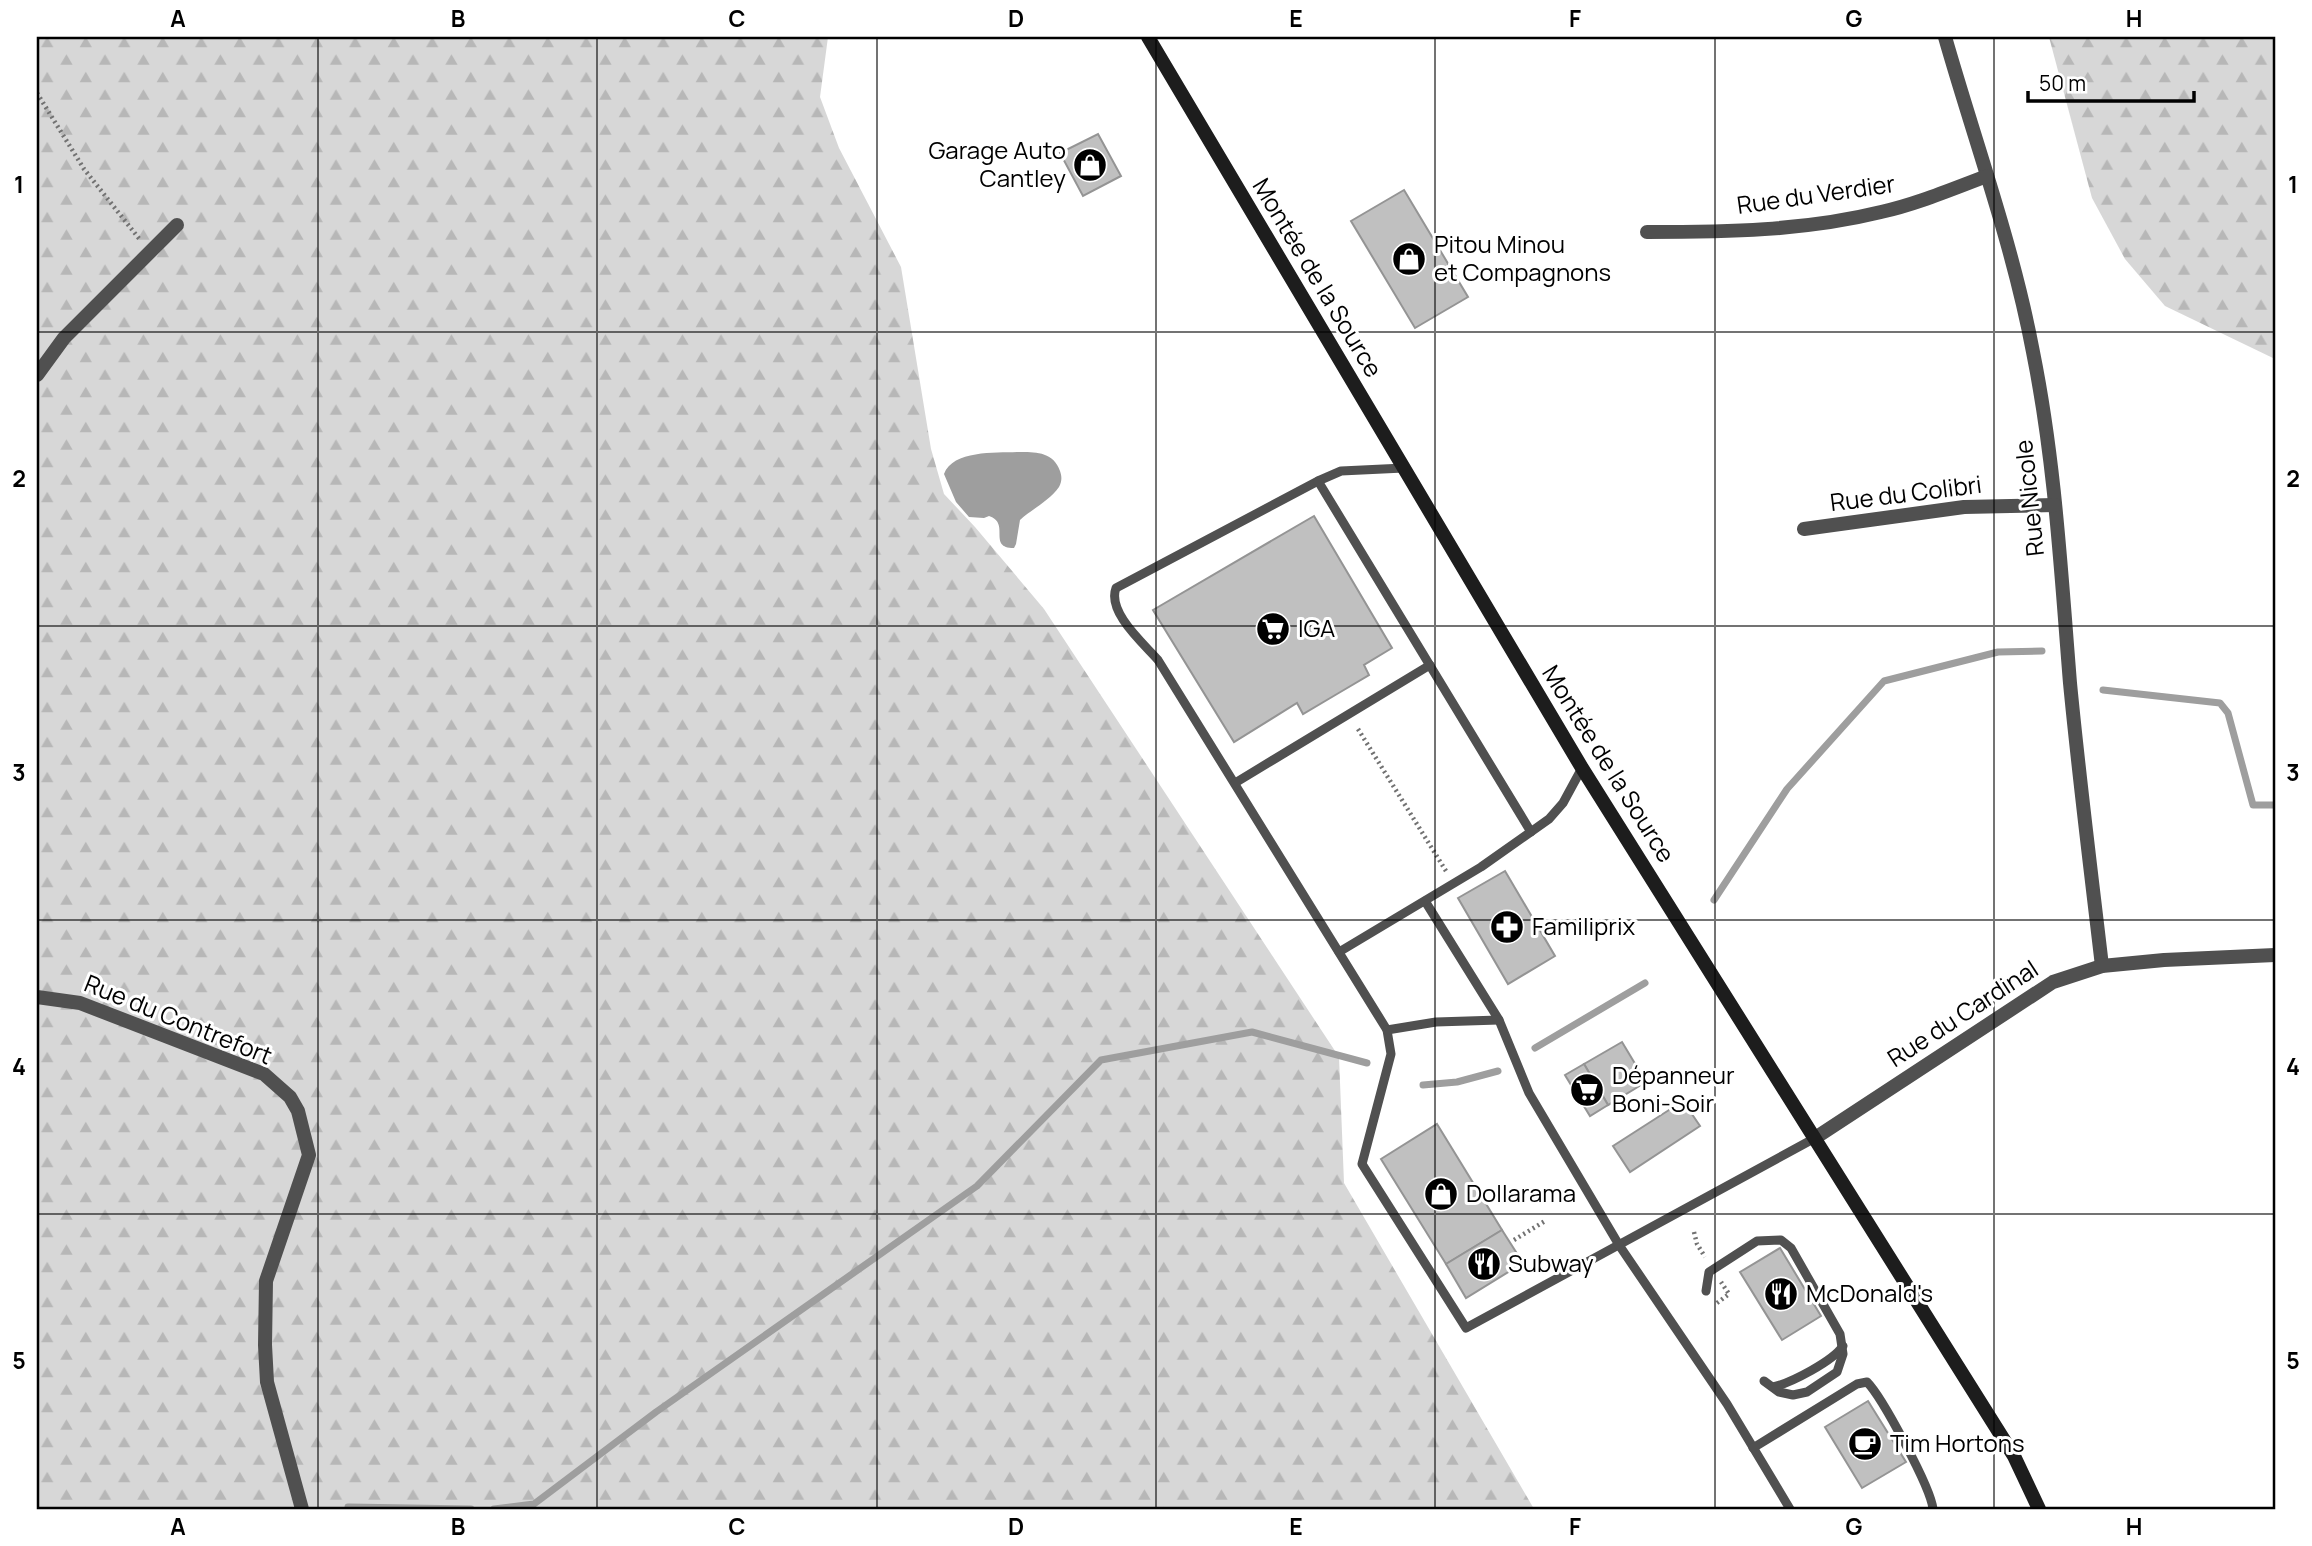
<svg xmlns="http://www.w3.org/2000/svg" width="2312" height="1546" viewBox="0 0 2312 1546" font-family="Manrope,sans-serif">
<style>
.forest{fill:url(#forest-firs)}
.water{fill:#9e9e9e}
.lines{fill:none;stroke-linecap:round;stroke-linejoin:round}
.stream{stroke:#9e9e9e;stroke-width:7}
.building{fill:#c0c0c0;stroke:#949494;stroke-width:2}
.path{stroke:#727272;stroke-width:4.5;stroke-dasharray:2 3.5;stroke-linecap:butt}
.service{stroke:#505050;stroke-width:9}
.minor{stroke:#505050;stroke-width:14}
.secondary{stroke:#1d1d1d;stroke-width:14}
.grid{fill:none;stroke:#000;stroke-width:2;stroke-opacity:0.55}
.labels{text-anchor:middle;stroke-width:6;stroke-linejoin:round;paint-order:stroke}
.poi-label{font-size:24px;fill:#000;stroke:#fff;text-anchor:start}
.street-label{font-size:24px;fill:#000;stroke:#fff}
.neatline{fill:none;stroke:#000;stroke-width:2.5}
.grid-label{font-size:23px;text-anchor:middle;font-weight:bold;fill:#000}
</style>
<defs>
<pattern id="forest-firs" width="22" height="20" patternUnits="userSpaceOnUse" patternTransform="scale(1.75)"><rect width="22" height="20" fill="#d7d7d7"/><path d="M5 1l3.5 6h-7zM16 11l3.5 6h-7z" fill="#b7b7b7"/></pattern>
</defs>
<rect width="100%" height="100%" fill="#fff"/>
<!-- forest -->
<g class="forest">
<polygon points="37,37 828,37 820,97 839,148 901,267 931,449 944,494 975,527 1044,609 1339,1057 1344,1183 1534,1509 37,1509"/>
<polygon points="2049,37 2275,37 2275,359 2165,306 2125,259 2092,198"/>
</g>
<!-- water -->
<path class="water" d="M1017,452c17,0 36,-1 43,19 2,6 2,10 -1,16 -10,14 -27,22 -39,33l-4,24 -2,4c-27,0 -3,-25 -25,-32l-5,2 -15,-1 -13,-15 -12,-28c9,-24 51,-21 73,-22z"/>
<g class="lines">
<!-- stream -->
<g class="stream">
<polyline points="2103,690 2220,703 2228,713 2253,805 2275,805"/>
<polyline points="1714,900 1787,789 1884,681 1998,652 2042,651"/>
<polyline points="1535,1048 1645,983"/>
<polyline points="1423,1085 1457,1082 1498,1071"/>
<polyline points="348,1507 471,1509"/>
<polyline points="494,1509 534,1504 656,1412 977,1186 1101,1060 1252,1032 1367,1063"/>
</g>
</g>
<!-- building -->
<g class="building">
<polygon points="1098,134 1121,176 1083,196 1060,153"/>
<polygon points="1404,190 1468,297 1415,328 1351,221"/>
<polygon points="1314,516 1392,648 1364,665 1369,675 1337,694 1303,714 1297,703 1234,742 1153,610"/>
<polygon points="1505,871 1555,956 1508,984 1458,898"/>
<polygon points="1622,1042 1646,1082 1608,1105 1584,1064"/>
<polygon points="1584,1064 1608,1105 1590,1116 1565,1075"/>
<polygon points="1683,1101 1700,1126 1630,1172 1613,1146"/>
<polygon points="1437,1124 1502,1230 1446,1264 1381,1159"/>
<polygon points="1502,1230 1523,1263 1466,1298 1446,1264"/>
<polygon points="1780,1248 1821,1316 1782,1340 1740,1272"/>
<polygon points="1868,1401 1906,1462 1862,1488 1825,1427"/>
</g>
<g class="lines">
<!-- path -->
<g class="path">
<polyline points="37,93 84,169 141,241"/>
<polyline points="1358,729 1446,871"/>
<polyline points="1694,1232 1697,1244 1705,1257"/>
<polyline points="1514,1240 1545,1221"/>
<polyline points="1717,1303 1729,1294 1721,1282"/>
</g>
<!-- service -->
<g class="service">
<path d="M1404,468l-63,3 -23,10 -202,107c-9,24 27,55 42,72l229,370 4,24 -29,110 104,164 349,-190"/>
<polyline points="1318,481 1531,832"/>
<polyline points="1235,783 1430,665"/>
<polyline points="1425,901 1499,1020 1529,1093 1619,1245 1727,1404 1790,1509"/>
<polyline points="1339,952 1481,867 1549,819 1563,803 1582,768"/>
<polyline points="1387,1030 1436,1022 1499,1020"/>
<polyline points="1706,1291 1709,1272 1757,1241 1781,1240 1791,1248 1840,1334 1843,1354 1837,1372 1807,1392 1793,1395 1779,1392 1764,1381"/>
<path d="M1773,1387c18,-4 60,-26 70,-41"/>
<path d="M1753,1448l104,-64 10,-2c15,15 64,106 66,127"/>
</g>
<!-- minor -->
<g class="minor">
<path d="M1945,37c30,105 68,208 88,315 22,109 28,220 37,331 9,94 21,189 32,283"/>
<path d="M1647,232c78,0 157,-1 234,-20 36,-8 71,-23 106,-36"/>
<polyline points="37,375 64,338 177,225"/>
<polyline points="1804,529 1964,507 2055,505"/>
<polyline points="37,997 80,1003 264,1074 290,1097 298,1111 309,1155 266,1281 265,1345 267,1382 302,1509"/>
<polyline points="1815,1138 2053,982 2102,966 2164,960 2275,955"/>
</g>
<!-- secondary -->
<polyline class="secondary" points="1148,37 1582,768 2014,1456 2039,1509"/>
</g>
<!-- grid -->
<path class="grid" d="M318,37v1472M597,37v1472M877,37v1472M1156,37v1472M1435,37v1472M1715,37v1472M1994,37v1472M37,332h2238M37,626h2238M37,920h2238M37,1214h2238"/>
<!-- icons -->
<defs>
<g id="shop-disc" transform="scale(1.75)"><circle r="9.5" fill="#000" stroke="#fff"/><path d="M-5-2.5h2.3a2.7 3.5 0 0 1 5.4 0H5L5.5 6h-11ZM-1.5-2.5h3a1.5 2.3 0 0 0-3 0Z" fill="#fff"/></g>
<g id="supermarket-disc" transform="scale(1.75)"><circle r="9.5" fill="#000" stroke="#fff"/><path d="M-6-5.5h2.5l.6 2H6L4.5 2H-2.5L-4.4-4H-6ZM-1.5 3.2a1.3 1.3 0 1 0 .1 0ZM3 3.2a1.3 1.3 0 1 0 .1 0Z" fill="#fff"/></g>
<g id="pharmacy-disc" transform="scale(1.75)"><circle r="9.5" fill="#000" stroke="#fff"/><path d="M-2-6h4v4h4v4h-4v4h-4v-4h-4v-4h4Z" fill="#fff"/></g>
<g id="restaurant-disc" transform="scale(1.75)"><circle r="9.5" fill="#000" stroke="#fff"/><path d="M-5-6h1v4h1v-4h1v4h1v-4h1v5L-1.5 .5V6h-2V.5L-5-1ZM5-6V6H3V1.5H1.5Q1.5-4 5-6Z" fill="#fff"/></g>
<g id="cafe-disc" transform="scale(1.75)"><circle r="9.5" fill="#000" stroke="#fff"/><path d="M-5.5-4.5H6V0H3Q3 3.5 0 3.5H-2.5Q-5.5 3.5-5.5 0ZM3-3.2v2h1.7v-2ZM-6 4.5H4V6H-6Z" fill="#fff"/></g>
</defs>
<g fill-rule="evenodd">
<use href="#shop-disc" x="1090" y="165"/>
<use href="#shop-disc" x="1409" y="259"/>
<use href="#supermarket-disc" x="1273" y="629"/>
<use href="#pharmacy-disc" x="1507" y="927"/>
<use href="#supermarket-disc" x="1587" y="1090"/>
<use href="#shop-disc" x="1441" y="1194"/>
<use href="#restaurant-disc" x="1484" y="1264"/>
<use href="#restaurant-disc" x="1781" y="1294"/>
<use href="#cafe-disc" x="1865" y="1444"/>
</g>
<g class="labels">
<!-- poi labels -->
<g class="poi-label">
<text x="1066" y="159" text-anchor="end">Garage Auto<tspan x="1066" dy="28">Cantley</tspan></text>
<text x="1434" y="253">Pitou Minou<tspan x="1434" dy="28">et Compagnons</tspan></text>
<text x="1298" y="637">IGA</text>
<text x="1532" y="935">Familiprix</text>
<text x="1612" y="1084">Dépanneur<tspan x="1612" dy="28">Boni-Soir</tspan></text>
<text x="1466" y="1202">Dollarama</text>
<text x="1508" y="1272">Subway</text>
<text x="1806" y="1302">McDonald's</text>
<text x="1890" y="1452">Tim Hortons</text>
</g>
<!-- street labels -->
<g class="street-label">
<text transform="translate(1816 195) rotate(-8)" y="8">Rue du Verdier</text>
<text transform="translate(1317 278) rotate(59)" y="8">Montée de la Source</text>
<text transform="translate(1906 494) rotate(-7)" y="8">Rue du Colibri</text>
<text transform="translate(2030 498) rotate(-96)" y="8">Rue Nicole</text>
<text transform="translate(1608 764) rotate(58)" y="8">Montée de la Source</text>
<text transform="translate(1963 1014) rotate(-33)" y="8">Rue du Cardinal</text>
<text transform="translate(178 1020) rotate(22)" y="8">Rue du Contrefort</text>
</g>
</g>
<!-- border -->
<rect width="2312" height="1546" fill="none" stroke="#ffffff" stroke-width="77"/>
<!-- scale -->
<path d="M2028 91v10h166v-10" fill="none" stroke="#000000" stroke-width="3.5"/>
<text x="2039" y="91" font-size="21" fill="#000000" stroke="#ffffff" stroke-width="5" paint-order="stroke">50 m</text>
<rect x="38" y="38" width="2236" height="1470" class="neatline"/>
<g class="grid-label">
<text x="178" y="27">A</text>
<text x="458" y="27">B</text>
<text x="737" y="27">C</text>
<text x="1016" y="27">D</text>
<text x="1296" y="27">E</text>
<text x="1575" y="27">F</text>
<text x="1854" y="27">G</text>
<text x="2134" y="27">H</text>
<text x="19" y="193">1</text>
<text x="2293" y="193">1</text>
<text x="19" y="487">2</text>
<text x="2293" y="487">2</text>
<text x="19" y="781">3</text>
<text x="2293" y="781">3</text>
<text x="19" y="1075">4</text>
<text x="2293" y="1075">4</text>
<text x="19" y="1369">5</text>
<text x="2293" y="1369">5</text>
<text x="178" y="1535">A</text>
<text x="458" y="1535">B</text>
<text x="737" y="1535">C</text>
<text x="1016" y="1535">D</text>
<text x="1296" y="1535">E</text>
<text x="1575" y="1535">F</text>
<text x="1854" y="1535">G</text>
<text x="2134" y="1535">H</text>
</g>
</svg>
